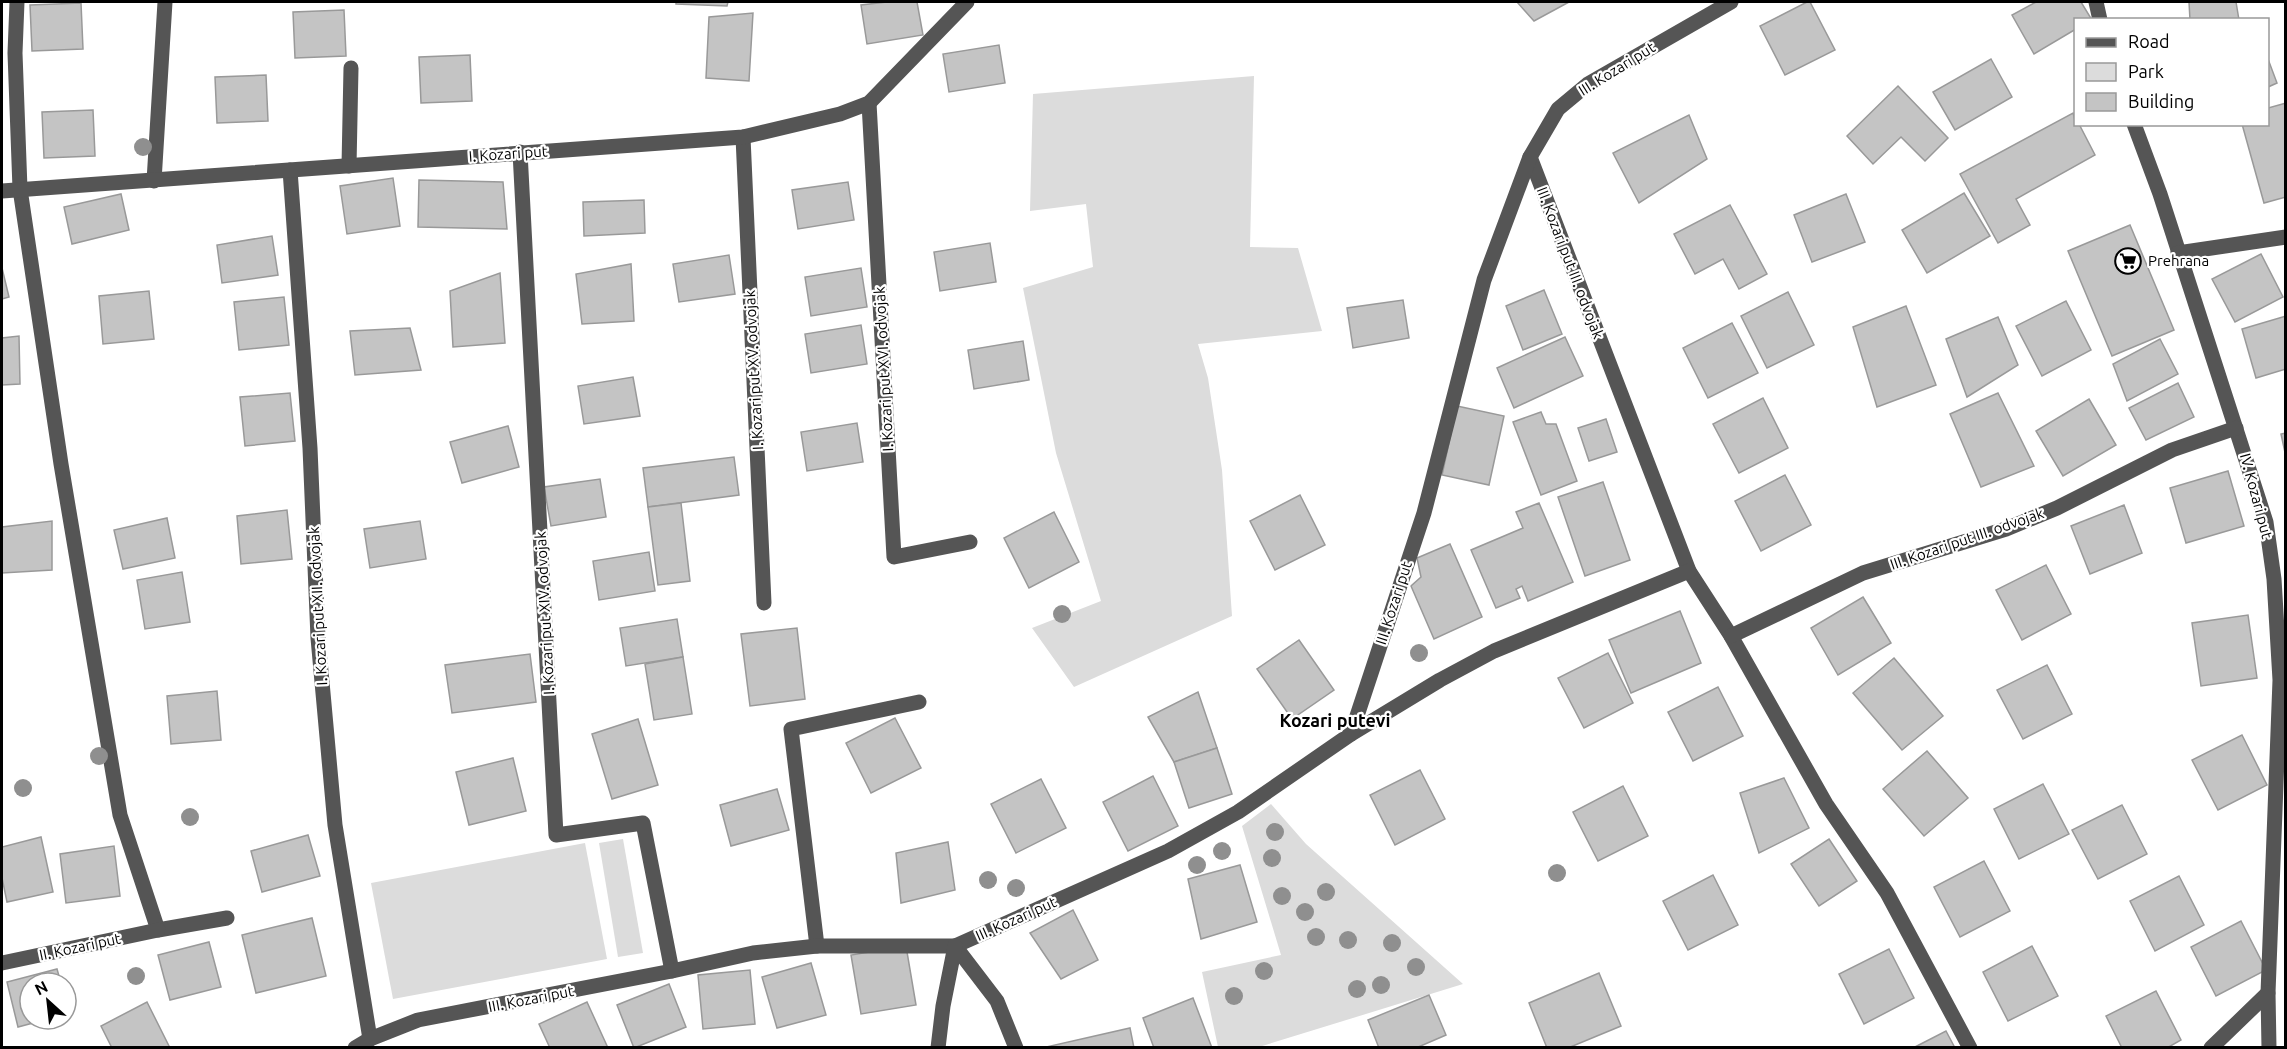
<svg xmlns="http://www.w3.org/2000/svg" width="2287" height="1049" viewBox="0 0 2287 1049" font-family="Ubuntu,sans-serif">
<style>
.green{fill:#dcdcdc}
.building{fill:#c4c4c4;stroke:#999;stroke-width:1.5}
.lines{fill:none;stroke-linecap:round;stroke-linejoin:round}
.minor{stroke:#555;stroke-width:15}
.tree{fill:#8f8f8f}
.labels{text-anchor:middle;stroke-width:4.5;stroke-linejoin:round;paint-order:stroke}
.street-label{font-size:15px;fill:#000;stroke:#fff}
.poi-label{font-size:15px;fill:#000;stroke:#fff;text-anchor:start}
.quarter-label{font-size:18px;font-weight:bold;fill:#000;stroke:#fff}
</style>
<rect width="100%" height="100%" fill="#fff"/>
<!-- green -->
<g class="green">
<polygon points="1254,76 1250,247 1298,248 1322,331 1198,344 1208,378 1222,470 1232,616 1074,687 1032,628 1101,601 1056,453 1023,288 1093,267 1086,204 1030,211 1033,94"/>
<polygon points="1271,804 1306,844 1463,984 1259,1047 1218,1047 1202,972 1281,955 1242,826"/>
<polygon points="623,839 643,953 618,957 599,843"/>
<polygon points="585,843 607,959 393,999 371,883"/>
</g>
<!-- building -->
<g class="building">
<polygon points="676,2 728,2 727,6 676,4"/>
<polygon points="887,2 917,2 923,35 867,44 861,5"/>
<polygon points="1517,2 1569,2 1534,21"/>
<polygon points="1807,2 1810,2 1835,50 1785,75 1760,26"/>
<polygon points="2036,2 2081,2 2092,20 2076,20 2076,29 2034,54 2012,15"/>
<polygon points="2189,2 2236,2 2239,20 2190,20"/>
<polygon points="81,3 83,49 32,51 30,5"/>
<polygon points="344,10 346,56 295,58 293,12"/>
<polygon points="753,13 749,81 706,78 709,17"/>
<polygon points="999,45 1005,83 949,92 943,54"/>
<polygon points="470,55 472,101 421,103 419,57"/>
<polygon points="1991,59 2012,97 1955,130 1933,92"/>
<polygon points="2268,59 2277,83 2268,87"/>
<polygon points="266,75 268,121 217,123 215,77"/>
<polygon points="1898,86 1948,138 1925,161 1901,137 1873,164 1847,136"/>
<polygon points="2286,103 2286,197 2264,203 2242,124 2268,124 2268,108"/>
<polygon points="93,110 95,156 44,158 42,112"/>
<polygon points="2073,113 2076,124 2079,124 2095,155 2016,199 2030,225 1998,243 1960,174"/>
<polygon points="1689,115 1707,159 1639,203 1613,153"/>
<polygon points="393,178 400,226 347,234 340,186"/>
<polygon points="419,180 503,182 507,229 418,227"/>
<polygon points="848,182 854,220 798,229 792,190"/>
<polygon points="1964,193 1990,236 1927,273 1902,230"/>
<polygon points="121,194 129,230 72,244 64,207"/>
<polygon points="1846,194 1865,242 1812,262 1794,215"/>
<polygon points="644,200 645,233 584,236 583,202"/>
<polygon points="1730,205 1767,274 1739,289 1723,259 1695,274 1674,234"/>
<polygon points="2130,225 2174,330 2112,356 2068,251"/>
<polygon points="272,236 278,275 222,283 217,245"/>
<polygon points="990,243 996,282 940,291 934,252"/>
<polygon points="2261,254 2283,297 2235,322 2212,279"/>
<polygon points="729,255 735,294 679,302 673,264"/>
<polygon points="631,264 634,321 582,324 576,274"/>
<polygon points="2,268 9,297 2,299"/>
<polygon points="861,268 867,307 811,316 805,277"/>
<polygon points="500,273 505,343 453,347 450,291"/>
<polygon points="1544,290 1562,334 1523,350 1506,306"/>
<polygon points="149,291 154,339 103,344 99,296"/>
<polygon points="1788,292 1814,345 1767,368 1741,316"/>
<polygon points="284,297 289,345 239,350 234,302"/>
<polygon points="1403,300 1409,338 1353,348 1347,308"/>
<polygon points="2066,301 2091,350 2042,376 2016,326"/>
<polygon points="1906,306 1936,385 1877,407 1853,327"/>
<polygon points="2286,316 2286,369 2256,378 2242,329"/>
<polygon points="1998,317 2018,365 1967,397 1946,339"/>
<polygon points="1732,323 1758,373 1708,398 1683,348"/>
<polygon points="861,325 867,364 811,373 805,334"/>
<polygon points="410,328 421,370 355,375 350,331"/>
<polygon points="19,336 20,384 2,385 2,338"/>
<polygon points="1565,337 1583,376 1514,408 1497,368"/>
<polygon points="2160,339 2178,374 2127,401 2113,364"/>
<polygon points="1023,341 1029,380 974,389 968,350"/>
<polygon points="633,377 640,416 584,424 578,386"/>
<polygon points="2178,383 2194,417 2146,440 2129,408"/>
<polygon points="290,393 295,441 245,446 240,397"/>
<polygon points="1998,393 2034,466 1981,487 1950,414"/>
<polygon points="1763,398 1788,448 1739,473 1713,424"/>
<polygon points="2089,399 2116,445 2063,476 2036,431"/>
<polygon points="1457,406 1504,416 1489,485 1442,475"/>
<polygon points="1541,412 1546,424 1556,424 1577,481 1541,495 1513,422"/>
<polygon points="1606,419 1617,452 1589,461 1578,428"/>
<polygon points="857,423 863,462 807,471 801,432"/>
<polygon points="508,426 519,467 462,483 450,442"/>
<polygon points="2286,433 2286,457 2281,434"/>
<polygon points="734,457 739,495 648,507 643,468"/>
<polygon points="2228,471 2244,526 2186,543 2170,488"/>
<polygon points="1785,475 1811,525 1761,551 1735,501"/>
<polygon points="600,479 606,517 551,526 544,487"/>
<polygon points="1603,482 1630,560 1585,576 1558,497"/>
<polygon points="1300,495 1325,545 1275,570 1250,521"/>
<polygon points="681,503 690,581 658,585 648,507"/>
<polygon points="1539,503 1573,582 1528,601 1522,586 1516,589 1520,598 1496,608 1471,550 1523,528 1516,512"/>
<polygon points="2124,505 2142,553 2090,574 2071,526"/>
<polygon points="287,510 292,559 241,564 237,516"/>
<polygon points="1054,512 1079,562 1029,588 1004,538"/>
<polygon points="167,518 175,558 123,569 114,530"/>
<polygon points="52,521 52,570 2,573 2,527"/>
<polygon points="420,521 426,559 370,568 364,529"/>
<polygon points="1450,544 1482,617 1434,639 1411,586 1421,577 1417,558"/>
<polygon points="649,552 655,591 599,600 593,561"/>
<polygon points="2046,565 2071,614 2022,640 1996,590"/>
<polygon points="182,572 190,622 145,629 137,580"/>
<polygon points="1863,597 1891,643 1838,675 1811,628"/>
<polygon points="1680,611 1701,663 1631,693 1609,640"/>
<polygon points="2248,615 2257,678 2201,686 2192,623"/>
<polygon points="677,619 683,657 626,666 620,628"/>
<polygon points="797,628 805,699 750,706 741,634"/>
<polygon points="1299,640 1334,690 1292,719 1257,669"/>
<polygon points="1608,653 1633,703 1584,728 1558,678"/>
<polygon points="530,654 536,702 452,713 445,665"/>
<polygon points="683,657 692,714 654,720 645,664"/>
<polygon points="1894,658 1943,716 1902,750 1853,693"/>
<polygon points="2047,665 2072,714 2023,739 1997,690"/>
<polygon points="1718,687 1743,736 1693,761 1668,712"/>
<polygon points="217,691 221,740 171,744 167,696"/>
<polygon points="1198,692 1217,748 1174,762 1148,717"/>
<polygon points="895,718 921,768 871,793 846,743"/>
<polygon points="638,719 658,785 612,799 592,734"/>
<polygon points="2242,735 2267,785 2218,810 2192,760"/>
<polygon points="1217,748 1232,794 1189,808 1174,762"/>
<polygon points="1927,751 1968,798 1924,836 1883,789"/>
<polygon points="513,758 526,811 469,825 456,772"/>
<polygon points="1420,770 1445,819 1395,845 1370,795"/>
<polygon points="1153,776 1178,826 1128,851 1103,802"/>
<polygon points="1784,778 1809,828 1759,853 1740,793"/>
<polygon points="1041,779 1066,828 1016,853 991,804"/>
<polygon points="2043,784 2069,834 2019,859 1994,809"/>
<polygon points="1623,786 1648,836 1598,861 1573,812"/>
<polygon points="777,789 789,830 731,846 720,805"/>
<polygon points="2122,805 2147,854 2098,879 2072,830"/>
<polygon points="308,835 320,876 262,892 251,851"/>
<polygon points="41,837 53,892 7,902 2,878 2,847"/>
<polygon points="1829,839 1857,881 1819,906 1791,864"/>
<polygon points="948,842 955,890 901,903 896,853"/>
<polygon points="114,846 120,896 66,903 60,854"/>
<polygon points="1984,861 2010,911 1960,937 1934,887"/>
<polygon points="1240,865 1257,922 1201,939 1188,879"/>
<polygon points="1713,875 1738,925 1688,950 1663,901"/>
<polygon points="2179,876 2204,925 2155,951 2130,901"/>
<polygon points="1073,910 1098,960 1061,979 1030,933"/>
<polygon points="312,918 326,976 256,993 242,935"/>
<polygon points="2241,921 2266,970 2216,996 2191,947"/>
<polygon points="209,942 221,987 170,1000 158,955"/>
<polygon points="906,946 916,1005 861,1014 851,955"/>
<polygon points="2032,946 2058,996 2008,1021 1983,972"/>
<polygon points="1889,949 1914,998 1864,1024 1839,974"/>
<polygon points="811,963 826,1015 777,1028 762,977"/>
<polygon points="57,969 61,983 30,983 30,1019 48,1019 18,1027 7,982"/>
<polygon points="750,970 755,1024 703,1029 698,975"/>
<polygon points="1599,973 1621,1026 1568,1048 1547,1048 1529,1003"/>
<polygon points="669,984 686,1027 634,1048 617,1005"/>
<polygon points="2156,991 2181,1040 2167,1048 2122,1048 2106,1016"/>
<polygon points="1429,995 1446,1035 1416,1048 1379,1048 1368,1020"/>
<polygon points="1193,998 1212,1048 1154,1048 1143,1018"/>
<polygon points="147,1002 170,1048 112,1048 101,1026"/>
<polygon points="587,1002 608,1048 550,1048 539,1024"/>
<polygon points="1130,1028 1134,1048 1046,1048 1046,1047"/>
<polygon points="1946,1031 1955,1048 1913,1048"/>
</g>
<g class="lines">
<!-- minor -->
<g class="minor">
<polyline points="17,2 15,53 20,189 61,464 120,815 158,930 227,918"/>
<polyline points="2096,2 2100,20"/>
<polyline points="869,103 894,557 970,542"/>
<polyline points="2134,124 2160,194 2266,522 2274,579 2280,680 2268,993 2269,1048"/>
<polyline points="743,137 764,603"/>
<polyline points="520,152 556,835 643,823 672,971"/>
<polyline points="1530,157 1689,571 1731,636 1826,804 1887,893 1970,1048"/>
<polyline points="349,166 351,68"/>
<polyline points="290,170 310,448 318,638 335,825 370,1039"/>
<polyline points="154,181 165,2"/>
<polyline points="2,191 743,137 840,114 869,103 967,2"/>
<polyline points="2178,253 2286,237"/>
<polyline points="1731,636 1863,573 2006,529 2057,508 2172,450 2236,428"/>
<polyline points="1351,734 1440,680 1494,651 1689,571"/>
<polyline points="817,946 791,729 919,702"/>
<polyline points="955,946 997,1001 1016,1048"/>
<polyline points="2,963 158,930"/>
<polyline points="355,1048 370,1039 418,1020 672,971 753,953 817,946 955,946 1168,851 1238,812 1351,734 1424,513 1484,280 1530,157 1558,109 1588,84 1731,2"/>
<polyline points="938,1048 943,1006 955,946"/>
<polyline points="2211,1048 2268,993"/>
</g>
</g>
<!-- trees -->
<g class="tree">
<circle cx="143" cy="147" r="9"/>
<circle cx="1062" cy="614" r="9"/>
<circle cx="1419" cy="653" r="9"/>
<circle cx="99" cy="756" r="9"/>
<circle cx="23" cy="788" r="9"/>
<circle cx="190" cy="817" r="9"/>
<circle cx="1275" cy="832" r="9"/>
<circle cx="1222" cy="851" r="9"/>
<circle cx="1272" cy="858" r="9"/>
<circle cx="1197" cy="865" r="9"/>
<circle cx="1557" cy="873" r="9"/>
<circle cx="988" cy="880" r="9"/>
<circle cx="1016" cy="888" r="9"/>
<circle cx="1326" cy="892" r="9"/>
<circle cx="1282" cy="896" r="9"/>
<circle cx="1305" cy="912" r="9"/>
<circle cx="1316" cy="937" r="9"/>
<circle cx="1348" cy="940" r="9"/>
<circle cx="1392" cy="943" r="9"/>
<circle cx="1416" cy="967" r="9"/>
<circle cx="1264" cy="971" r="9"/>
<circle cx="136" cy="976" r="9"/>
<circle cx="1381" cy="985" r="9"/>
<circle cx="1357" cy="989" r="9"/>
<circle cx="1234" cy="996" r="9"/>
</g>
<!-- icons -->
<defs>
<g id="supermarket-ring" transform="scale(1.35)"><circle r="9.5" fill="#fff" stroke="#000" stroke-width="1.5"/><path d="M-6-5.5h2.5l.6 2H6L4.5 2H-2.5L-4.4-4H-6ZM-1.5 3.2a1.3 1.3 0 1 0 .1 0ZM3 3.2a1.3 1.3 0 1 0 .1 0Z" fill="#000"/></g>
</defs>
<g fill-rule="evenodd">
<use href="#supermarket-ring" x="2128" y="261"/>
</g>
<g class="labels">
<!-- street labels -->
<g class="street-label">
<text transform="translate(1617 69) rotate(-32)" y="5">III. Kozari put</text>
<text transform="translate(508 154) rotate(-4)" y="5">I. Kozari put</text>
<text transform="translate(1570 263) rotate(69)" y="5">III. Kozari put III. odvojak</text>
<text transform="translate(884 369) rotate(-93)" y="5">I. Kozari put XVI. odvojak</text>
<text transform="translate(754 370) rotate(-93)" y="5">I. Kozari put XV. odvojak</text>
<text transform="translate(2256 496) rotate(75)" y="5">IV. Kozari put</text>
<text transform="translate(1967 539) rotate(-19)" y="5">III. Kozari put III. odvojak</text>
<text transform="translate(1394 603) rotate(-72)" y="5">III. Kozari put</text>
<text transform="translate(318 606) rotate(-93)" y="5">I. Kozari put XII. odvojak</text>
<text transform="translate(545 613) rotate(-93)" y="5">I. Kozari put XIV. odvojak</text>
<text transform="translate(1016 919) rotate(-24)" y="5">III. Kozari put</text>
<text transform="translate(80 947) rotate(-12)" y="5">II. Kozari put</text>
<text transform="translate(531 999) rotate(-11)" y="5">III. Kozari put</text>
</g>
<!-- poi labels -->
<g class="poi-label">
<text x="2148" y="266">Prehrana</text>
</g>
<!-- quarter labels -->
<g class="quarter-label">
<text x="1335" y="727">Kozari putevi</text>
</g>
</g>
<!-- border -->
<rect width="2287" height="1049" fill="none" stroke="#000000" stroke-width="6"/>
<!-- legend -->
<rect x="2074" y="18" width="195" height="108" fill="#ffffff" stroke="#999999" stroke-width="1.5"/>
<rect x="2086" y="38" width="30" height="9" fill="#555555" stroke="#999999" stroke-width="1.5"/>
<text x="2128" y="48" font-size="18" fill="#000000">Road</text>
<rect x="2086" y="63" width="30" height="18" fill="#dcdcdc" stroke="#999999" stroke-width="1.5"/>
<text x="2128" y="78" font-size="18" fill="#000000">Park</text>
<rect x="2086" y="93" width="30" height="18" fill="#c4c4c4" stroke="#999999" stroke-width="1.5"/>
<text x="2128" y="108" font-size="18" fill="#000000">Building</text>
<!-- north arrow -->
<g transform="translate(48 1001) rotate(333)"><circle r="28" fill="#ffffff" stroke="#999999" stroke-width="1.5"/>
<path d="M0-4.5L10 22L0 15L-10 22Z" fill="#000000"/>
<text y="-9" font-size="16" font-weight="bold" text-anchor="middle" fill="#000000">N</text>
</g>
</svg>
